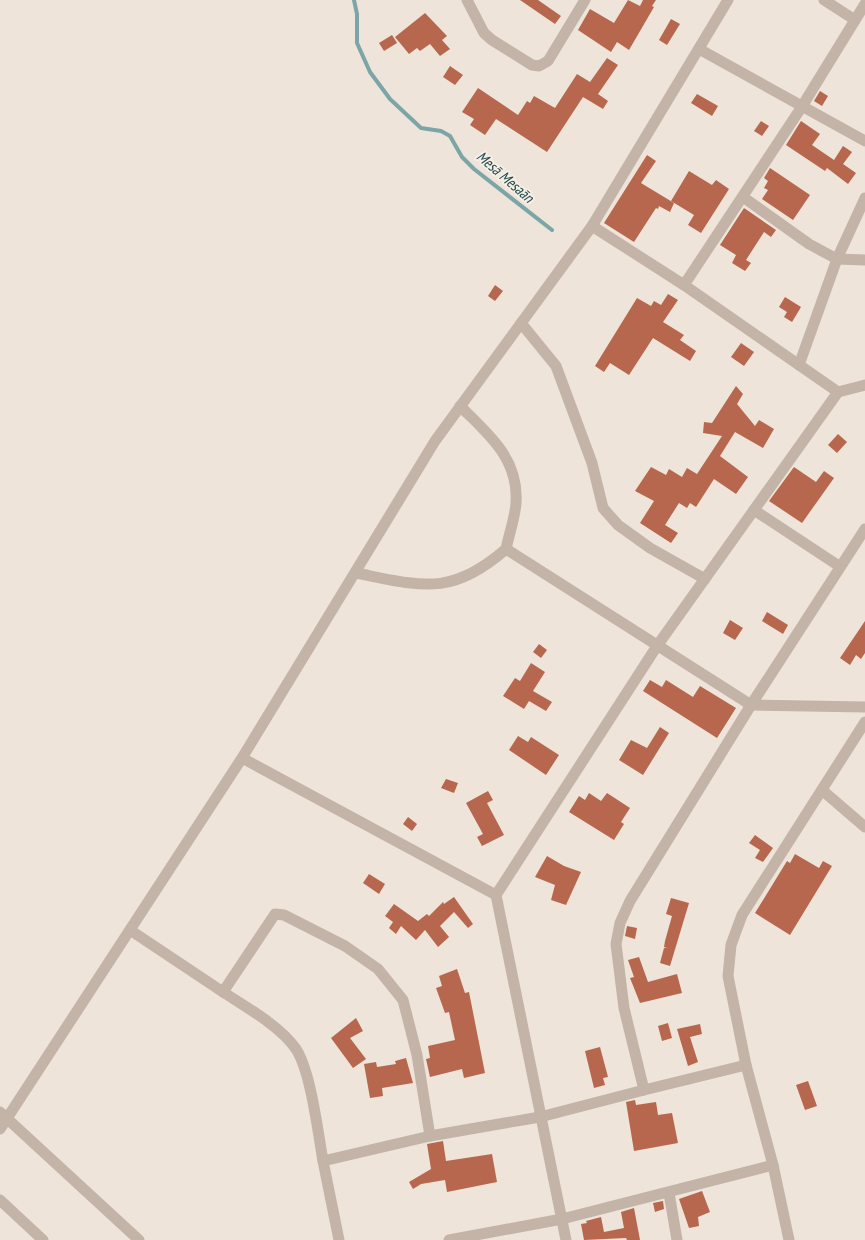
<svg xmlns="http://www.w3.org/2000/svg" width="865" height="1240" viewBox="0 0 865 1240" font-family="'PT Sans Narrow',sans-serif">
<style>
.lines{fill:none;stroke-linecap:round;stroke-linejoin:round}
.stream{stroke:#7ca5a7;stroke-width:4}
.building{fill:#b7674d}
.minor{stroke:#c4b4a7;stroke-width:11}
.labels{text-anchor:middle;stroke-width:4;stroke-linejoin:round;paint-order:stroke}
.water-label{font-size:15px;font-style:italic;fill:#214b4e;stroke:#f6eee5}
</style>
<rect width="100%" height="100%" fill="#eee4d9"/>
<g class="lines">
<!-- stream -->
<polyline class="stream" points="354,0 357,14 357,43 370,72 390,99 421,128 441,131 450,136 462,157 474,169 552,230"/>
</g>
<!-- building -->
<g class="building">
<polygon points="520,0 538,0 561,16 555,24"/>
<polygon points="628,0 640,6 643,0 656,0 652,6 654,7 629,50 617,42 611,52 578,30 590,9 614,23"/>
<polygon points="425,13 447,36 442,40 450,49 440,56 430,44 420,51 417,48 409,54 395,37"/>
<polygon points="671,19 680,24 667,45 659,40"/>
<polygon points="392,35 397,43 384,51 379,43"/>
<polygon points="607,58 618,65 598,94 608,101 603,109 583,97 547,152 496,119 485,135 470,125 474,119 462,112 478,88 518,115 527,101 530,103 534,96 555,108 577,74 590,82"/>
<polygon points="450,66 463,75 455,85 443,77"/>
<polygon points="820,91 828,96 822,106 814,101"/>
<polygon points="697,94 718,106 712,116 691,103"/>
<polygon points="761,121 769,126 762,136 754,131"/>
<polygon points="801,121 820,134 812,145 834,160 843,146 852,152 843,164 856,173 848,184 827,168 825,171 786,145"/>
<polygon points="647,155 656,161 641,183 674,203 670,212 659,206 658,209 656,208 634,242 604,223"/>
<polygon points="770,168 810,195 793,220 762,199 768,190 764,188 768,181 764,178"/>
<polygon points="689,171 712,185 716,180 729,189 701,233 688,225 694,215 671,201"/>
<polygon points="744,208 776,230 771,237 764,232 746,260 751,263 745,271 732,263 736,255 720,245"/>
<polygon points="495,285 503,291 495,301 488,296"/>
<polygon points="668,294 678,300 663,322 684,335 680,340 696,351 690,361 653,338 629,375 610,363 604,372 595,366 637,298 651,306 654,301 661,305"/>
<polygon points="785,297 801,307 792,322 784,317 787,312 779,307"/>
<polygon points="741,343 754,352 744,366 731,357"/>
<polygon points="736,386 743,394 737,404 755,426 759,420 774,429 763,448 735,432 720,456 748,477 736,494 714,479 696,507 690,503 687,508 679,503 665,525 678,533 671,543 640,523 654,501 635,491 651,467 666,475 669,469 682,477 687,468 697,474 722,436 703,433 704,422 712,423"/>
<polygon points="838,434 847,442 837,453 828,445"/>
<polygon points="794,467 816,482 824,471 834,478 802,523 769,501"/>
<polygon points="767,612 788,625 783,634 762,621"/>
<polygon points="730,620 743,628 735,640 723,633"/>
<polygon points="865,621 865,653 861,659 856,655 850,665 840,658"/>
<polygon points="539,644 547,650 541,658 533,652"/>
<polygon points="531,663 545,672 533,691 552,702 546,711 529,701 524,709 503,696 515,678 520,681"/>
<polygon points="650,680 662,687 666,680 693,697 700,686 736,708 717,738 643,691"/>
<polygon points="660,727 669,733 643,775 619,760 631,740 647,748"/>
<polygon points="518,736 528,742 531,737 559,755 546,775 509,750"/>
<polygon points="446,779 458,783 454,793 441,788"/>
<polygon points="488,791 493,800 487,803 504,835 482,846 477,837 483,834 466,803"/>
<polygon points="589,793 601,801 607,793 630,808 621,822 624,824 614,840 569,812 579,796 585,800"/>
<polygon points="408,817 417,824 412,831 403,824"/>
<polygon points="755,835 773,848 763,862 755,858 760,850 749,843"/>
<polygon points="795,854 819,868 823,861 832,866 790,935 755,913 787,861 790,863"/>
<polygon points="547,856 564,866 581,872 566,905 551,900 555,885 535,877"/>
<polygon points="369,874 385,884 379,894 363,883"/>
<polygon points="454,897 473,924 468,928 454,912 440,926 449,937 438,947 425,930 416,940 401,926 396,934 389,928 393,922 385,916 394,904 418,921 427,914 429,916 443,902 444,904"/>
<polygon points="671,898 689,903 670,966 660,963 664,948 667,947 664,947 665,941 672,916 666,914"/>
<polygon points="627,926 637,928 635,939 625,936"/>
<polygon points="639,957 648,982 677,974 682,993 640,1003 630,978 634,977 628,960"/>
<polygon points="457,969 465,993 469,992 485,1073 464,1078 462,1069 430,1077 426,1059 430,1058 428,1046 455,1040 449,1012 445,1013 436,988 442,986 439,976"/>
<polygon points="356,1018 363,1031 350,1038 366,1059 353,1068 331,1038"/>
<polygon points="668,1023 672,1038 662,1041 658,1026"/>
<polygon points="700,1024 702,1034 690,1037 698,1062 688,1066 677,1029"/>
<polygon points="600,1047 608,1077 603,1078 605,1085 594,1088 585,1051"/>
<polygon points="406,1058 413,1083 382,1088 383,1096 370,1098 364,1064 376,1062 377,1067 396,1064 395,1061"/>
<polygon points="808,1081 817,1106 805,1110 796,1085"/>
<polygon points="635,1100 636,1105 656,1102 658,1115 672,1113 678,1143 634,1151 626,1102"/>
<polygon points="443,1141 446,1161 492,1154 497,1182 447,1192 445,1180 421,1184 413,1189 409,1182 431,1169 427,1144"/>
<polygon points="702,1191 710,1212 698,1217 699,1226 689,1228 679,1199"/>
<polygon points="663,1201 664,1209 655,1212 653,1203"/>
<polygon points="634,1208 640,1240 627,1240 626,1238 584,1240 581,1224 587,1223 586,1221 601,1217 604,1232 624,1228 621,1212"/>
</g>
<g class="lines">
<!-- minor -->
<g class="minor">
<polyline points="467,0 484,33 492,40 532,65 539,66 548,61 585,0"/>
<polyline points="824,0 855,20"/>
<polyline points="699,49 865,141"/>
<polyline points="743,197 809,244 837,259 865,260"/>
<polyline points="592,226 684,285 838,392 865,385"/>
<polyline points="684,285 801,108 865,4"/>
<polyline points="521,323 556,366 592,463 603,508 618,525 650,548 705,579"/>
<polyline points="799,365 837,259 865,198"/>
<path d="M460,406c28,28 59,52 56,97 -1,15 -7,31 -10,46"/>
<polyline points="754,510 839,566"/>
<path d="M356,573c66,13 95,24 150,-24l245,156 114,2"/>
<polyline points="242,758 496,895"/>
<polyline points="822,790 865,827"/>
<polyline points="130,930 223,992"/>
<polyline points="644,1090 746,1065"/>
<polyline points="0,1112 139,1240"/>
<polyline points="0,1129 242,758 435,441 592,226 728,0"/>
<path d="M323,1161c-5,-28 -12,-89 -27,-112 -16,-23 -50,-42 -73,-57l52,-78 9,1 61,31 33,23 25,31 14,55 13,81"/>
<polyline points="669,1193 677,1240"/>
<polyline points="0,1200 43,1240"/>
<polyline points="339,1240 323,1161 430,1136 540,1117 644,1090 624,1008 616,944 620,923 630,901 751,705 865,529"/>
<polyline points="449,1240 562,1219 773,1165"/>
<polyline points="566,1240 496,895 657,646 838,392"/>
<polyline points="789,1240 773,1165 746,1065 728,976 731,945 742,915 865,722"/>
</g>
</g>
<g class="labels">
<!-- water labels -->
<g class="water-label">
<text transform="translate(505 177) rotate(41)" y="5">Mesā Mesaān</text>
</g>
</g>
</svg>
